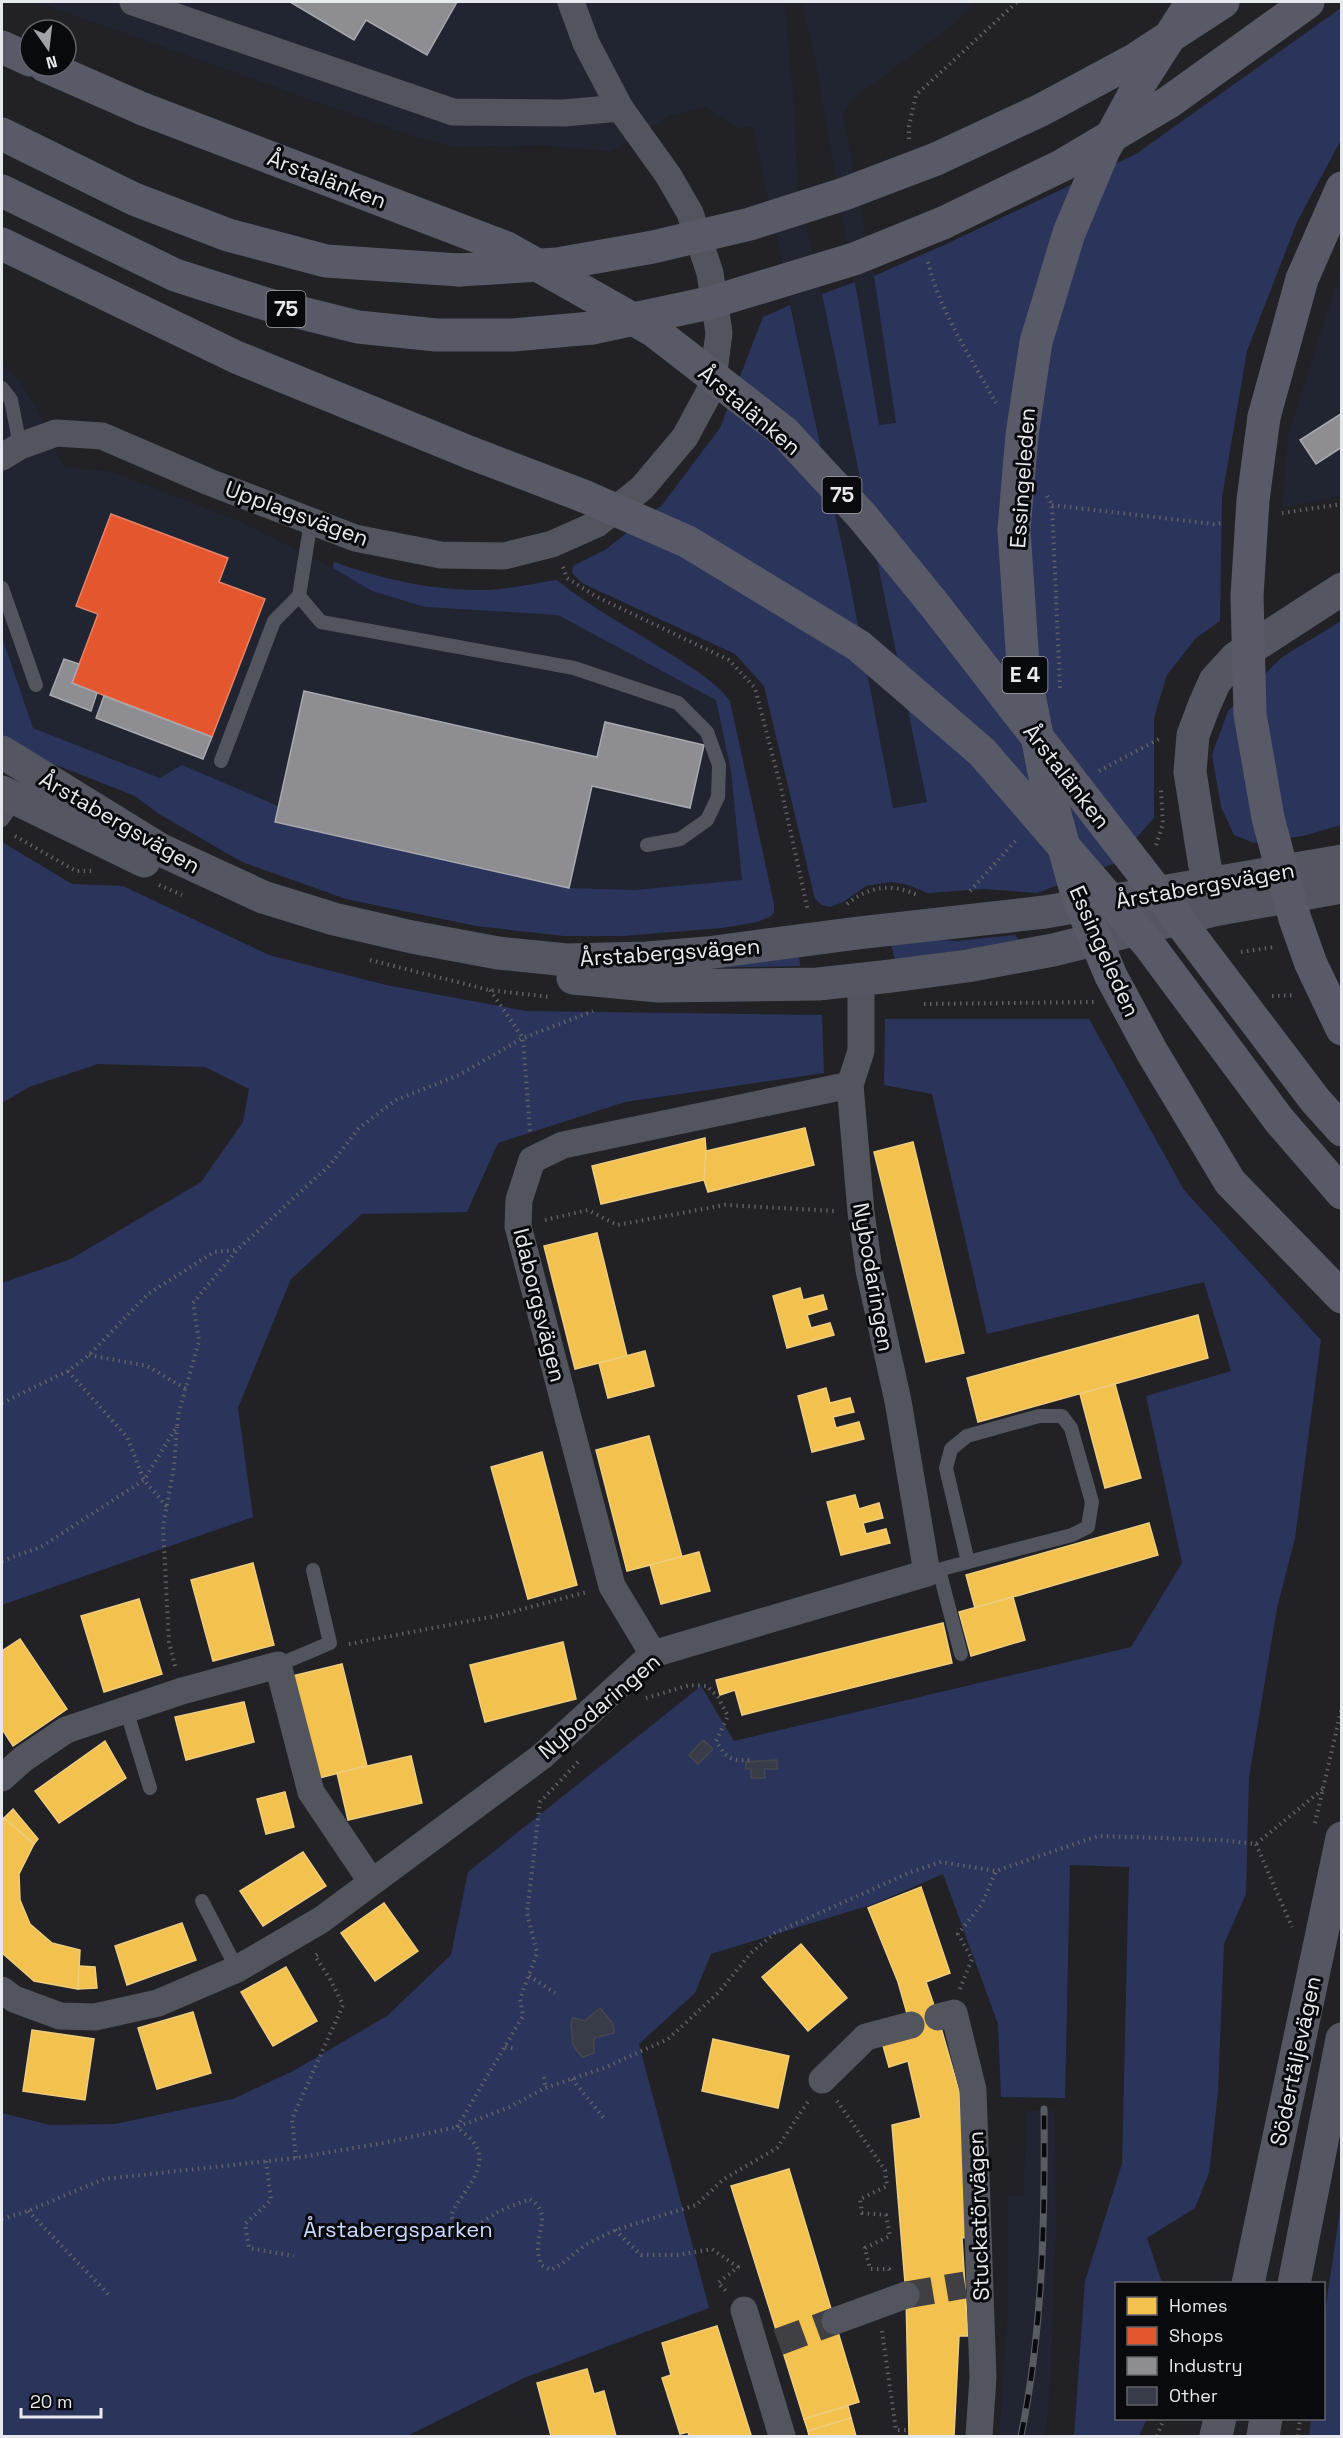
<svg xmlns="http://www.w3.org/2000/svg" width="1343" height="2438" viewBox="0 0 1343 2438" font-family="'Space Grotesk',sans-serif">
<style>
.built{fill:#212431}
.green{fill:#2b355c}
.homes{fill:#f2c14e;stroke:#eecd7e;stroke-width:1.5}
.shops{fill:#e4572e;stroke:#e58368;stroke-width:1.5}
.industry{fill:#8d8d92;stroke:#a8a9ae;stroke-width:1.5}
.building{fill:#383b48;stroke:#46484c;stroke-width:1.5}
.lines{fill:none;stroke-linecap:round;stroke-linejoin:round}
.street-tunnel{stroke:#3f3f44;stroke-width:27;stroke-dasharray:27 14;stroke-linecap:butt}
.path{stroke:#5f6167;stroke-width:4;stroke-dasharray:1.5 4.5;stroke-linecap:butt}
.lane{stroke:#53555e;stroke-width:14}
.street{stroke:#53555e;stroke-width:27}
.secondary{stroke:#545762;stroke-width:33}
.highway{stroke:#585b67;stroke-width:33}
.rail-casing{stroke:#585b61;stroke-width:7}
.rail{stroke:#090a0e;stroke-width:4.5;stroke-dasharray:14;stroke-linecap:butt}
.highway-bridge{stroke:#585b67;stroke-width:33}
.labels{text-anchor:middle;stroke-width:6;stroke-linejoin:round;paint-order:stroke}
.shield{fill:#090a0e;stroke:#a4a6ab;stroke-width:1.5}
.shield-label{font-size:21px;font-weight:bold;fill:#e6e9ee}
.street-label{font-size:22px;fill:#e6e9ee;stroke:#090a0e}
.park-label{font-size:22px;fill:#ccd9ff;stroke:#090a0e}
</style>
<rect width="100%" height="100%" fill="#212126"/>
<!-- built -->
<g class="built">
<polygon points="37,2 784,2 793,92 798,189 822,294 928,802 893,808 848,573 753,127 737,128 705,107 672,115 610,152 544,145 456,147 410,135"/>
<polygon points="802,2 974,2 954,24 854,98 843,114 874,276 896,423 879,426 815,60"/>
<polygon points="1341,269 1341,496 1282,508 1288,434"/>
<polygon points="2,363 21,383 34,404 64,467 113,472 241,522 333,568 372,591 425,607 558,615 716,700 731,771 743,880 634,890 569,888 275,822 278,806 161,778 33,728 2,637"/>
<polygon points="1027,2111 1055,2111 1056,2230 1051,2371 1046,2436 999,2436 1008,2310 1008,2196 1023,2196"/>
</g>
<!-- green -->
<g class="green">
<polygon points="1341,8 1341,140 1297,222 1247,351 1222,497 1220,621 1196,638 1167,675 1154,718 1154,818 1113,864 1037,893 984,889 928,893 905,884 891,882 866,886 843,902 830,907 822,905 815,899 764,686 735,654 582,583 572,573 573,566 605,550 662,505 720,428 763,317 790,305 848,573 893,808 927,802 822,294 855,282 879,425 896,423 874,276 944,245 1136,154"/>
<path d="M334,562c52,18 99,29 154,28 23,-1 47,-7 69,-10 37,30 80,52 120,78 19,13 39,24 53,43l44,203v9l-4,4 -13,5 -35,6 -99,8h-59l-88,-10 -130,-27 -104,-37 -83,-48 -24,-18 -94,-37 -39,-24v-98l31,91 127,50 22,-13 96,41 -3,16 294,66 65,2 108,-10 -11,-109 -15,-71 -158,-85 -133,-8 -53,-16 -39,-23z"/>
<polygon points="1341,621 1341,825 1303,836 1254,843 1234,835 1221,807 1212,755 1228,711 1282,657"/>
<polygon points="2,842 72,884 123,886 269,955 386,985 526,1011 822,1015 824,1073 625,1102 498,1143 467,1212 362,1214 291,1279 238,1408 253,1517 2,1605 2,1283 71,1259 201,1182 243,1122 249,1089 205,1067 98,1064 29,1087 2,1103"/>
<polygon points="1015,935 1019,940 1016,942 895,960 890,941 917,938 956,941"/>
<polygon points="799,951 800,966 693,968"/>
<polygon points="885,1019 1089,1019 1184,1190 1321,1340 1295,1538 1277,1608 1249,1777 1246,1894 1224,1944 1218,2092 1209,2173 1195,2208 1147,2238 1162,2283 1116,2284 1116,2418 1147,2419 1139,2436 1074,2436 1085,2281 1122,2164 1129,1867 1070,1865 1065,2098 1001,2097 998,2024 943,1874 874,1904 711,1954 695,1993 639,2044 709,2308 524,2378 407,2436 2,2436 2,2113 50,2125 115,2124 233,2099 293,2071 387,2016 451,1955 468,1872 701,1686 734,1741 1131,1647 1182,1563 1146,1396 1231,1371 1204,1282 987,1334 932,1094 884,1085"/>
<polygon points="1341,2204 1341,2436 1309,2436 1311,2419 1324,2418 1324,2318"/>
</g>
<!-- homes -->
<g class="homes">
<polygon points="805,1128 814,1165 708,1192 704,1180 706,1151"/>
<polygon points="705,1138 706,1151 704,1180 601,1204 592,1166"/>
<polygon points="913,1142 964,1353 926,1362 874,1152"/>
<polygon points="597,1233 627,1356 575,1369 544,1246"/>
<polygon points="800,1288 803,1300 823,1295 827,1309 807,1315 811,1328 830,1323 834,1335 787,1348 773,1296"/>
<polygon points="1198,1315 1208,1358 978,1422 967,1378"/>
<polygon points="645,1351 654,1386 608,1398 599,1363"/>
<polygon points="1115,1384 1141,1478 1105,1488 1080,1394"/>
<polygon points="826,1388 830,1403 850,1398 854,1412 833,1417 836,1428 859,1422 864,1439 812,1452 798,1396"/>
<polygon points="649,1436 682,1557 627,1571 596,1450"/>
<polygon points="542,1452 577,1585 528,1599 491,1467"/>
<polygon points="855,1495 859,1509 879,1503 883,1518 863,1523 866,1534 886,1529 890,1543 841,1555 827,1502"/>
<polygon points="1149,1523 1158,1555 975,1608 966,1575"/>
<polygon points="699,1552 710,1591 661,1604 650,1565"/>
<polygon points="253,1563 274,1645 213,1661 191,1580"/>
<polygon points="1013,1597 1025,1640 971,1656 959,1612"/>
<polygon points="139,1599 162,1674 104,1692 81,1616"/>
<polygon points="943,1623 952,1663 742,1715 735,1690 720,1695 716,1680"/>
<polygon points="20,1639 67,1709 13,1746 2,1729 2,1651"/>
<polygon points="563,1642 576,1699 485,1722 470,1665"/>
<polygon points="342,1664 367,1766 315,1779 288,1677"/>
<polygon points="244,1702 254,1742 186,1760 175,1717"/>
<polygon points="105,1741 126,1778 59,1823 35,1791"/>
<polygon points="411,1756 422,1803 348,1820 337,1773"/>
<polygon points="285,1792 294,1827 266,1834 257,1799"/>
<polygon points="13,1809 38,1839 34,1844 4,1818"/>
<polygon points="4,1818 34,1844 19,1874 20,1900 30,1924 52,1943 80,1950 78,1989 34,1981 2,1953 2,1822"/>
<polygon points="303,1852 326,1886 263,1926 240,1891"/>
<polygon points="921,1887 950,1973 926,1982 938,2017 959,2091 968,2215 969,2237 962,2238 968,2336 959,2336 954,2436 909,2436 906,2295 892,2125 921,2118 908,2061 889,2067 882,2042 912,2031 898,1982 868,1908"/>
<polygon points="384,1903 418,1951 375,1981 341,1933"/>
<polygon points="182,1923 196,1960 127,1985 115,1946"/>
<polygon points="801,1944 847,1998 808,2031 762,1977"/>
<polygon points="79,1966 95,1967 97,1988 78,1989"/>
<polygon points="286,1967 317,2021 273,2046 241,1992"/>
<polygon points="193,2012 211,2073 157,2089 138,2028"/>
<polygon points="32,2030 94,2039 85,2100 23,2091"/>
<polygon points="713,2039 789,2056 778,2108 702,2091"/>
<polygon points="789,2169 859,2402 804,2419 731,2186"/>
<polygon points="717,2326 751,2435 747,2436 689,2436 688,2432 680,2434 662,2378 671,2375 662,2343"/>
<polygon points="587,2369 594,2394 604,2391 616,2436 551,2436 537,2383"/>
<polygon points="848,2406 851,2418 808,2431 804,2419"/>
<polygon points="851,2418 856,2436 809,2436 808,2431"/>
</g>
<!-- shops -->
<polygon class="shops" points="111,514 228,558 219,582 265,599 212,737 72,683 98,614 76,606"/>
<!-- industry -->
<g class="industry">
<polygon points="290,2 457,2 427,55 366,20 354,40"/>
<polygon points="1342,413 1342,447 1316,464 1300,440"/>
<polygon points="64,659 79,664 72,683 97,693 91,711 50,695"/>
<polygon points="304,691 597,757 605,722 704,745 690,808 592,786 569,888 275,822"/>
<polygon points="104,696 212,737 203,759 96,718"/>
</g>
<!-- building -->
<g class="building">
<polygon points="703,1740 713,1749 698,1764 689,1755"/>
<polygon points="777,1760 777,1769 764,1769 765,1778 751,1778 751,1769 746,1769 746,1762"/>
<polygon points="600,2008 613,2024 614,2033 594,2038 594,2053 582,2057 573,2045 571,2023 573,2018 585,2021"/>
</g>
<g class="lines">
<!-- street-tunnel -->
<g class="street-tunnel">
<polyline points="906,2295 965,2285"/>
<polyline points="778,2342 835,2321"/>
</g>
<!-- path -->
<g class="path">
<polyline points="909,139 909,126 916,95 1017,2"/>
<path d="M928,262c12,50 43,96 68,141"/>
<polyline points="1047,496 1052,505 1060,688"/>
<polyline points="1052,505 1214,524 1221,523"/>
<polyline points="1282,513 1342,504"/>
<polyline points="563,567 567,578 597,597 729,660 755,688 781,788 808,911"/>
<polyline points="1099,771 1161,738"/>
<polyline points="15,836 76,871 94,871"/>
<polyline points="1156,845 1163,824 1161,790"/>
<polyline points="159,885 182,895"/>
<polyline points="970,891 1018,838"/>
<path d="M847,904c22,-18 45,-21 70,-9"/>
<polyline points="1241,952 1275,947"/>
<polyline points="370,960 489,990 551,997"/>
<polyline points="490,990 523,1038 530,1131"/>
<polyline points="1272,996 1294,995"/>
<polyline points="924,1004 1094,1002"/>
<polyline points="545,1220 588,1210 617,1225 725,1205 836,1211"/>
<polyline points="89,1355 147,1366 186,1389"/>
<polyline points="68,1371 127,1437 144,1480 167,1507"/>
<polyline points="2,1403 68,1371 89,1355 148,1294 214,1252 236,1250"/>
<polyline points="2,1561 41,1547 144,1480 177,1426 179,1412 199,1341 193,1303 237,1250 330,1165 359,1128 396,1100 459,1075 523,1038 593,1011"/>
<polyline points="349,1644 496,1616 587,1592"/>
<polyline points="175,1666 169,1642 163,1527 174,1466 177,1427"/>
<path d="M646,1698l44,-13 17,1 11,11 10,19 -12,25c11,18 14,20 35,19"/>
<path d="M578,1762l-38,40 -13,111 10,40 -17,46 3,17 -66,111c5,5 13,10 17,16 18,25 -14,50 -23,72 10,27 31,6 47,-3 10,-5 22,-9 32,-13 21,14 8,30 8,51 0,5 2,10 3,15l10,5 12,-7 22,-18 30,-15 81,-25 28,-26 53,-31 32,-48"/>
<polyline points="1315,1823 1342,1707"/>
<polyline points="1256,1844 1292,1927"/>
<polyline points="529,1976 555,1993"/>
<polyline points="960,1989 972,1959 958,1934 982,1904 996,1871"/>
<polyline points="505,2047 517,2049"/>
<polyline points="544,2077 545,2088"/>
<polyline points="572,2079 606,2121"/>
<polyline points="837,2101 885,2170 887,2186 860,2199 862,2213 886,2215 890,2236 865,2248 870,2269 889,2269 890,2272"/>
<polyline points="296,2158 292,2119 343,2005 330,1979 315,1956 318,1954"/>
<polyline points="266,2161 271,2200 245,2224 249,2248 294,2256"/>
<polyline points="28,2211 109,2295"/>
<polyline points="2,2219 28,2211 104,2179 296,2158 383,2143 457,2127 510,2107 545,2088 604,2068 668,2039 718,1993 751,1953 775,1933 911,1872 941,1862 996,1871 1098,1836 1220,1840 1256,1844 1323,1789"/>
<polyline points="615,2230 641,2255 677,2255 712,2249 738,2267 718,2283 727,2292"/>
<polyline points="882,2331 896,2430 909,2430"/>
<polyline points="1157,2436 1164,2418"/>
<polyline points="1298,2436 1300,2418"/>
</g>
<!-- lane -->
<g class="lane">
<polyline points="2,388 11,400 20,446"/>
<polyline points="311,521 299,596 321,622 574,668 678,703 707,732 719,765 718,797 707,820 680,839 647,845"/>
<polyline points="2,588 36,685"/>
<polyline points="221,761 274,621 299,596"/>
<polyline points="2,820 16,800"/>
<polyline points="939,1570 961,1654"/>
<polyline points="927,1573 968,1562 946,1468 951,1449 967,1436 1039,1416 1062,1416 1071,1428 1092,1502 1088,1527 1072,1535 968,1562"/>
<polyline points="278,1665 330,1643 313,1570"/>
<polyline points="126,1709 150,1788"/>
<polyline points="202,1901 237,1969"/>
</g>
<!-- street -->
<g class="street">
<polyline points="133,2 453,112 564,113 620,108"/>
<polyline points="2,457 20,446 56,433 102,436 209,482 355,538 441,555 504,556 552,544 597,524 642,488 685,437 712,387 719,333 710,273 690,213 668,175 620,108 586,43 571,2"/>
<polyline points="653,1654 612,1586 518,1226 519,1200 532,1160 563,1145 850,1085"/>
<polyline points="2,1778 23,1759 66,1730 182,1691 278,1665 311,1792 371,1881"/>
<polyline points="2,1990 14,1999 60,2016 95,2017 158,2003 237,1969 321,1920 541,1757 653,1654 927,1573 898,1401 869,1270 861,1212 850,1085 861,1051 861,980"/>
<polyline points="938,2017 954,2013 973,2090 983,2377 979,2436"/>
<polyline points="822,2080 866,2037 911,2025"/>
<polyline points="744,2310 782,2436"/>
<polyline points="835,2321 906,2295"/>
</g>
<!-- secondary -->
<g class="secondary">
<polyline points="2,752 161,850 263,897 334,919 412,937 498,953 567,960 647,958 707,953 858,933 1045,912 1342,861"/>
<polyline points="2,792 144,861"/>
<polyline points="1214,908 1204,861 1190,772 1193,735 1204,706 1215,681 1237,657 1342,589"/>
<polyline points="573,978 658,986 818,984 891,976 967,966 1053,950 1214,910 1342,887"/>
<polyline points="1248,2284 1342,1838"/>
<polyline points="1294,2284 1342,2039"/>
<polyline points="1216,2436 1220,2418"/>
<polyline points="1263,2436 1266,2418"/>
</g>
<!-- highway -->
<g class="highway">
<polyline points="2,47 30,60"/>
<polyline points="45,66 143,109"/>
<polyline points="2,134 134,199 228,235 326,261 459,270"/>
<polyline points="936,159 1041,110 1134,60 1223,2"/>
<polyline points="2,191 175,275 266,304 358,327 436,335 513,335 592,328"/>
<polyline points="943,223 1063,165 1169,102 1308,2"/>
<polyline points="2,244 236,357 471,453"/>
<polyline points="1264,417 1302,279 1342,188"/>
</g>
<!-- rail casing -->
<g class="rail-casing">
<path id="rail" d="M1021,2436c22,-107 24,-218 23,-327"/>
</g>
<!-- rail -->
<use href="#rail" class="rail"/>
<!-- highway-bridge -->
<g class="highway-bridge">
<polyline points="1192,2 1140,83 1103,152 1069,233 1036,342 1022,435 1014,530 1023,664 1046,782 1078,898 1111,976 1152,1052 1230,1182 1342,1297"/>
<polyline points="143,109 507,248 654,331 784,432 862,516 933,603 1162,898 1315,1100 1342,1130"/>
<polyline points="459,270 557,264 653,247 750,224 844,194 936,159"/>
<polyline points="592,328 709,303 854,259 943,223"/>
<polyline points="1264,417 1253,500 1247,596 1250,714 1268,818 1295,919 1311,964 1342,1029"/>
<polyline points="471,453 586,497 688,542 859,646 982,752 1149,945 1279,1120 1342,1193"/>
</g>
</g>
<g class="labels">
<!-- shield labels -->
<g class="shield">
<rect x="266.5" y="291" width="39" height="36" rx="4.5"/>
<rect x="822.5" y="477" width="39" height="36" rx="4.5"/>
<rect x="1002.5" y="657" width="45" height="36" rx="4.5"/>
</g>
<g class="shield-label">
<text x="286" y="316">75</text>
<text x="842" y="502">75</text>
<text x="1025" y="682">E 4</text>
</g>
<!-- street labels -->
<g class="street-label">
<text transform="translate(327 179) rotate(21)" y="8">Årstalänken</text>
<text transform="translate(750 410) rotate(40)" y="8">Årstalänken</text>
<text transform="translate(1022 478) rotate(-86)" y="8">Essingeleden</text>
<text transform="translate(297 513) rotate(20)" y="8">Upplagsvägen</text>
<text transform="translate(1067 776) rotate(52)" y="8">Årstalänken</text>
<text transform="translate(120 822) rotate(30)" y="8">Årstabergsvägen</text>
<text transform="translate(1205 885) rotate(-10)" y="8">Årstabergsvägen</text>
<text transform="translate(1105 951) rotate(66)" y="8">Essingeleden</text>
<text transform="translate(670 952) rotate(-4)" y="8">Årstabergsvägen</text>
<text transform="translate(874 1277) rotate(80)" y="8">Nybodaringen</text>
<text transform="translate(540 1305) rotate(76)" y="8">Idaborgsvägen</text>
<text transform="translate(599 1706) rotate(-40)" y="8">Nybodaringen</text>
<text transform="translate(1295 2061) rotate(-78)" y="8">Södertäljevägen</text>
<text transform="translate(978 2216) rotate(-92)" y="8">Stuckatörvägen</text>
</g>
<!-- park labels -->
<g class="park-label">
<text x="398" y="2237">Årstabergsparken</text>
</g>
</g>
<!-- border -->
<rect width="1343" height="2438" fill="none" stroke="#e6e9ee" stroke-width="6"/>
<!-- legend -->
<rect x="1115" y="2282" width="210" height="138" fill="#090a0e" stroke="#616368" stroke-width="1.5"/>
<rect x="1127" y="2297" width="30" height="18" fill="#f2c14e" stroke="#616368" stroke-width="1.5"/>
<text x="1169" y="2312" font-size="18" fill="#e6e9ee">Homes</text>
<rect x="1127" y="2327" width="30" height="18" fill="#e4572e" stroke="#616368" stroke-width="1.5"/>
<text x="1169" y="2342" font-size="18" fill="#e6e9ee">Shops</text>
<rect x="1127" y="2357" width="30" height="18" fill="#8d8d92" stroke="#616368" stroke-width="1.5"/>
<text x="1169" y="2372" font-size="18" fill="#e6e9ee">Industry</text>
<rect x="1127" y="2387" width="30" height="18" fill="#383b48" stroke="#616368" stroke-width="1.5"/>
<text x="1169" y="2402" font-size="18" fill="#e6e9ee">Other</text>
<!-- north arrow -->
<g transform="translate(48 48) rotate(166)"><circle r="28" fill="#090a0e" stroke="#616368" stroke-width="1.5"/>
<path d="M0-4.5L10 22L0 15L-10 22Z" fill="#a1a3a8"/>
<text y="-9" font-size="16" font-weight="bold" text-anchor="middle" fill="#e6e9ee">N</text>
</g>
<!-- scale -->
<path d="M21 2408v9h80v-9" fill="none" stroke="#e6e9ee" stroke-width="3"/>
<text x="30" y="2408" font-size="18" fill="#e6e9ee" stroke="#090a0e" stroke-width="4.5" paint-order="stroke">20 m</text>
</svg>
